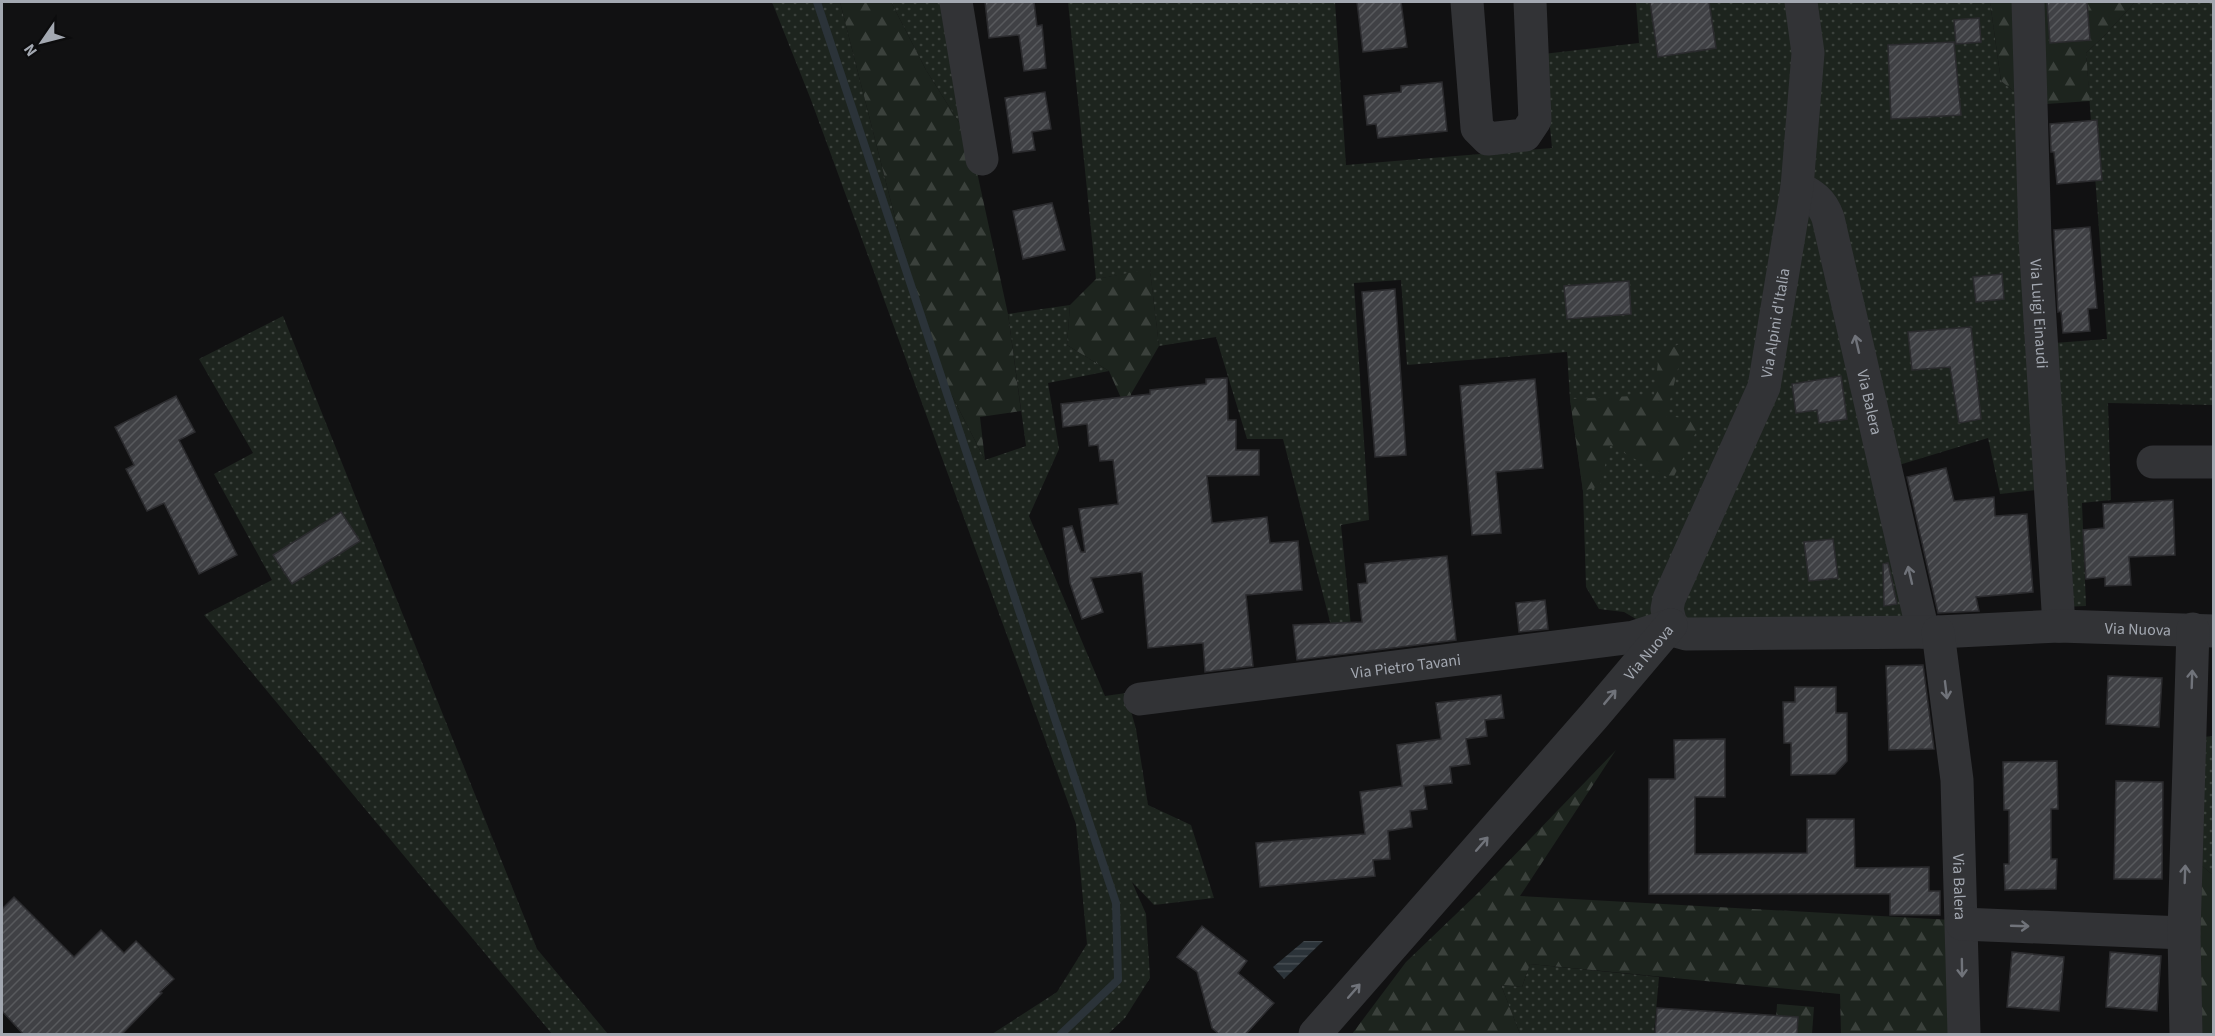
<svg xmlns="http://www.w3.org/2000/svg" width="2215" height="1036" viewBox="0 0 2215 1036" font-family="'Source Sans 3',sans-serif">
<style>
.grass{fill:url(#grass-dots)}
.forest{fill:url(#forest-firs)}
.water{fill:url(#water-rules)}
.lines{fill:none;stroke-linecap:round;stroke-linejoin:round}
.stream{stroke:#2b3339;stroke-width:8}
.building{fill:url(#building-hatch);stroke:#2b2b2e;stroke-width:1.5}
.minor{stroke:#323336;stroke-width:33}
.oneway{stroke:#70737a}
.labels{text-anchor:middle;stroke-width:4.5;stroke-linejoin:round;paint-order:stroke}
.street-label{font-size:16px;fill:#a3a8b1;stroke:#0c0c0d}
</style>
<defs>
<pattern id="grass-dots" width="8" height="8" patternUnits="userSpaceOnUse" patternTransform="scale(1.5)"><rect width="8" height="8" fill="#1d241e"/><path d="M2 2h.1M6 6h.1" fill="none" stroke="#3b413c" stroke-width="1.8" stroke-linecap="round"/></pattern>
<pattern id="forest-firs" width="22" height="20" patternUnits="userSpaceOnUse" patternTransform="scale(1.5)"><rect width="22" height="20" fill="#1d241e"/><path d="M5 1l3.5 6h-7zM16 11l3.5 6h-7z" fill="#3b413c"/></pattern>
<pattern id="water-rules" width="6" height="5" patternUnits="userSpaceOnUse" patternTransform="scale(1.5)"><rect width="6" height="5" fill="#2b3339"/><path d="M0 2.5h6" fill="none" stroke="#474e53"/></pattern>
<pattern id="building-hatch" width="6" height="6" patternUnits="userSpaceOnUse" patternTransform="scale(1.5)"><rect width="6" height="6" fill="#404145"/><path d="M-1 1l2-2M0 6l6-6M5 7l2-2" fill="none" stroke="#585a5d"/></pattern>
</defs>
<rect width="100%" height="100%" fill="#111112"/>
<!-- grass -->
<g class="grass">
<polygon points="772,2 840,2 929,351 985,460 1026,446 1008,314 1070,305 1067,345 1109,371 1048,383 1059,449 1029,516 1105,696 1126,693 1136,729 1148,805 1191,825 1214,898 1154,905 1132,882 1146,914 1150,978 1125,1018 1108,1034 992,1034 1057,992 1087,944 1076,824 811,100"/>
<polygon points="891,2 948,2 970,140 926,70"/>
<polygon points="1068,2 1335,2 1346,165 1552,148 1543,54 1639,43 1636,2 1990,2 2001,81 2031,105 2041,344 2107,339 2086,53 2105,35 2135,2 2213,2 2213,405 2108,403 2111,500 2082,503 2086,606 2061,607 2053,488 2000,494 1988,438 1889,468 1925,627 1660,633 1624,612 1599,609 1586,587 1583,491 1570,399 1567,352 1407,365 1401,280 1354,283 1369,520 1341,525 1353,646 1337,649 1283,439 1247,439 1216,337 1159,346 1150,270 1096,279"/>
<polygon points="283,316 537,949 608,1034 552,1034 204,615 272,580 214,474 253,453 199,359"/>
<polygon points="2213,736 2213,875 2202,866 2203,737"/>
<polygon points="1530,964 1659,977 1654,1034 1520,1034 1501,985 1522,987"/>
</g>
<!-- forest -->
<g class="forest">
<polygon points="840,2 891,2 926,70 970,140 1008,314 1021,411 980,417 985,460 929,351"/>
<polygon points="1990,2 2135,2 2105,35 2086,53 2090,101 2031,105 2001,81"/>
<polygon points="1150,269 1159,346 1131,394 1129,416 1109,371 1067,345 1070,305 1096,279"/>
<polygon points="1685,341 1666,416 1702,420 1672,480 1610,445 1600,486 1583,491 1570,399 1654,395 1659,354"/>
<polygon points="1616,750 1520,896 1952,920 1951,1034 1841,1034 1840,994 1530,964 1522,987 1501,985 1520,1034 1352,1034 1406,962 1477,894"/>
<polygon points="2202,866 2213,875 2214,1034 2197,1034"/>
<polygon points="1777,1004 1814,1007 1812,1034 1775,1034"/>
</g>
<!-- water -->
<polygon class="water" points="1304,941 1323,941 1284,979 1273,967"/>
<g class="lines">
<!-- stream -->
<polyline class="stream" points="817,2 1116,903 1118,980 1061,1034"/>
</g>
<!-- building -->
<g class="building">
<polygon points="985,2 1034,2 1037,26 1042,25 1046,68 1024,71 1019,35 989,38"/>
<polygon points="1357,2 1401,2 1407,47 1363,52"/>
<polygon points="1650,2 1709,2 1716,48 1658,57"/>
<polygon points="2047,2 2087,2 2090,40 2050,43"/>
<polygon points="1979,18 1981,42 1956,44 1954,20"/>
<polygon points="1954,42 1961,115 1891,119 1888,45"/>
<polygon points="1442,82 1447,131 1378,138 1376,124 1367,125 1364,96 1401,92 1401,86"/>
<polygon points="1045,92 1051,129 1032,132 1035,150 1013,153 1005,98"/>
<polygon points="2097,120 2102,180 2057,184 2054,152 2051,152 2050,124"/>
<polygon points="1052,203 1065,250 1023,259 1013,211"/>
<polygon points="2090,227 2097,308 2088,309 2090,331 2063,333 2061,311 2058,312 2054,230"/>
<polygon points="2002,274 2004,299 1976,302 1973,277"/>
<polygon points="1629,281 1631,314 1567,319 1564,286"/>
<polygon points="1395,289 1406,455 1375,457 1362,292"/>
<polygon points="1971,327 1981,419 1959,423 1950,367 1912,370 1908,332"/>
<polygon points="1841,376 1847,419 1819,423 1817,410 1796,413 1792,384"/>
<polygon points="1227,378 1228,420 1236,420 1236,450 1259,450 1259,475 1207,476 1212,523 1267,517 1270,543 1298,541 1302,590 1246,595 1253,666 1205,672 1203,643 1148,648 1142,572 1091,578 1103,612 1082,619 1070,583 1063,528 1072,526 1081,552 1085,552 1079,509 1118,504 1113,460 1100,461 1098,445 1089,446 1087,424 1063,427 1061,404 1150,394 1150,390 1206,384 1206,379"/>
<polygon points="1535,379 1543,468 1496,472 1501,533 1472,535 1460,386"/>
<polygon points="176,396 195,432 179,440 237,555 199,574 164,503 147,511 126,469 134,465 115,427"/>
<polygon points="1946,468 1954,501 1994,497 1995,516 2027,514 2033,592 1976,597 1979,611 1938,613 1907,477"/>
<polygon points="2173,500 2175,555 2129,557 2131,585 2105,586 2105,577 2086,579 2083,530 2104,528 2103,504"/>
<polygon points="341,512 360,541 292,584 273,555"/>
<polygon points="1833,539 1838,578 1809,581 1804,542"/>
<polygon points="1447,556 1456,640 1297,660 1293,625 1362,622 1358,584 1367,583 1365,564"/>
<polygon points="1888,563 1897,604 1884,606 1883,564"/>
<polygon points="1545,600 1548,629 1519,632 1516,603"/>
<polygon points="1923,665 1934,749 1889,750 1886,666"/>
<polygon points="2108,676 2162,678 2159,727 2106,724"/>
<polygon points="1795,687 1836,687 1836,713 1847,713 1847,761 1835,774 1791,775 1791,743 1784,743 1783,702 1795,702"/>
<polygon points="1501,695 1504,718 1485,720 1487,736 1466,739 1470,764 1450,767 1452,783 1424,786 1427,809 1410,811 1412,827 1388,831 1390,859 1373,860 1375,876 1260,887 1256,843 1365,834 1360,792 1402,786 1397,745 1441,739 1436,703"/>
<polygon points="1725,739 1725,797 1695,797 1695,854 1807,853 1807,819 1854,819 1855,868 1929,867 1929,891 1940,891 1940,915 1890,915 1890,894 1649,894 1649,779 1675,779 1674,740"/>
<polygon points="2057,761 2058,809 2051,809 2051,859 2057,859 2056,889 2005,890 2004,864 2009,864 2009,810 2004,810 2003,762"/>
<polygon points="2116,781 2163,782 2162,879 2114,879"/>
<polygon points="14,897 74,957 101,930 124,953 136,941 174,979 160,992 162,993 121,1035 24,1035 2,1011 2,909"/>
<polygon points="1202,926 1247,961 1238,973 1274,1003 1245,1035 1220,1035 1212,1028 1197,972 1177,957"/>
<polygon points="2012,952 2064,957 2059,1011 2007,1007"/>
<polygon points="2110,952 2161,956 2157,1011 2106,1007"/>
<polygon points="1657,1008 1798,1017 1797,1035 1655,1035"/>
</g>
<g class="lines">
<!-- minor -->
<g class="minor">
<polyline points="956,2 982,159"/>
<polyline points="1467,2 1477,128 1488,139 1525,135 1535,120 1530,2"/>
<path id="s1" d="M2028,2l7,237 24,387"/>
<path id="s2" d="M1797,187c16,8 25,14 31,31l95,414"/>
<polyline points="2153,462 2214,462"/>
<path id="s3" d="M1671,625l-4,-16 2,-10 95,-212 33,-200 11,-134 -7,-51"/>
<path id="s4" d="M1671,625l8,7 7,2 252,-2 121,-6 155,5"/>
<path id="s5" d="M1938,632l19,148 7,254"/>
<path id="s6" d="M1140,699l494,-62 37,-12"/>
<polyline points="1962,924 2184,933"/>
<path id="s7" d="M1315,1034l279,-318 77,-91"/>
<polyline points="2186,1034 2184,933 2193,629"/>
</g>
</g>
<!-- one-way arrows -->
<defs><path id="oneway-shaft" d="M-6 0H5M1.5-3L5.5 0L1.5 3" fill="none" stroke-width="1.6" stroke-linecap="round" stroke-linejoin="round" transform="scale(1.5)"/></defs>
<g class="oneway">
<use href="#oneway-shaft" transform="translate(1857 344) rotate(-103)"/>
<use href="#oneway-shaft" transform="translate(1910 575) rotate(-103)"/>
<use href="#oneway-shaft" transform="translate(2192 679) rotate(-88)"/>
<use href="#oneway-shaft" transform="translate(1946 690) rotate(83)"/>
<use href="#oneway-shaft" transform="translate(1610 697) rotate(-50)"/>
<use href="#oneway-shaft" transform="translate(1482 844) rotate(-49)"/>
<use href="#oneway-shaft" transform="translate(2185 874) rotate(-88)"/>
<use href="#oneway-shaft" transform="translate(2020 926) rotate(2)"/>
<use href="#oneway-shaft" transform="translate(1962 968) rotate(89)"/>
<use href="#oneway-shaft" transform="translate(1354 991) rotate(-49)"/>
</g>
<g class="labels">
<!-- street labels -->
<g class="street-label">
<text dy="6" stroke="none"><textPath href="#s1" startOffset="312">Via Luigi Einaudi</textPath></text>
<text dy="6" stroke="none"><textPath href="#s3" startOffset="324">Via Alpini d'Italia</textPath></text>
<text dy="6" stroke="none"><textPath href="#s2" startOffset="234">Via Balera</textPath></text>
<text dy="6" stroke="none"><textPath href="#s4" startOffset="470">Via Nuova</textPath></text>
<text dy="6" stroke="none"><textPath href="#s7" startOffset="507">Via Nuova</textPath></text>
<text dy="6" stroke="none"><textPath href="#s6" startOffset="268">Via Pietro Tavani</textPath></text>
<text dy="6" stroke="none"><textPath href="#s5" startOffset="256">Via Balera</textPath></text>
</g>
</g>
<!-- border -->
<rect width="2215" height="1036" fill="none" stroke="#a3a8b1" stroke-width="6"/>
<!-- north arrow -->
<g transform="translate(42 42) rotate(235)" stroke="#0c0c0d" stroke-width="4.5" paint-order="stroke">
<path d="M0-4.5L10 22L0 15L-10 22Z" fill="#a3a8b1"/>
<text y="-9" font-size="16" font-weight="bold" text-anchor="middle" fill="#a3a8b1">N</text>
</g>
</svg>
